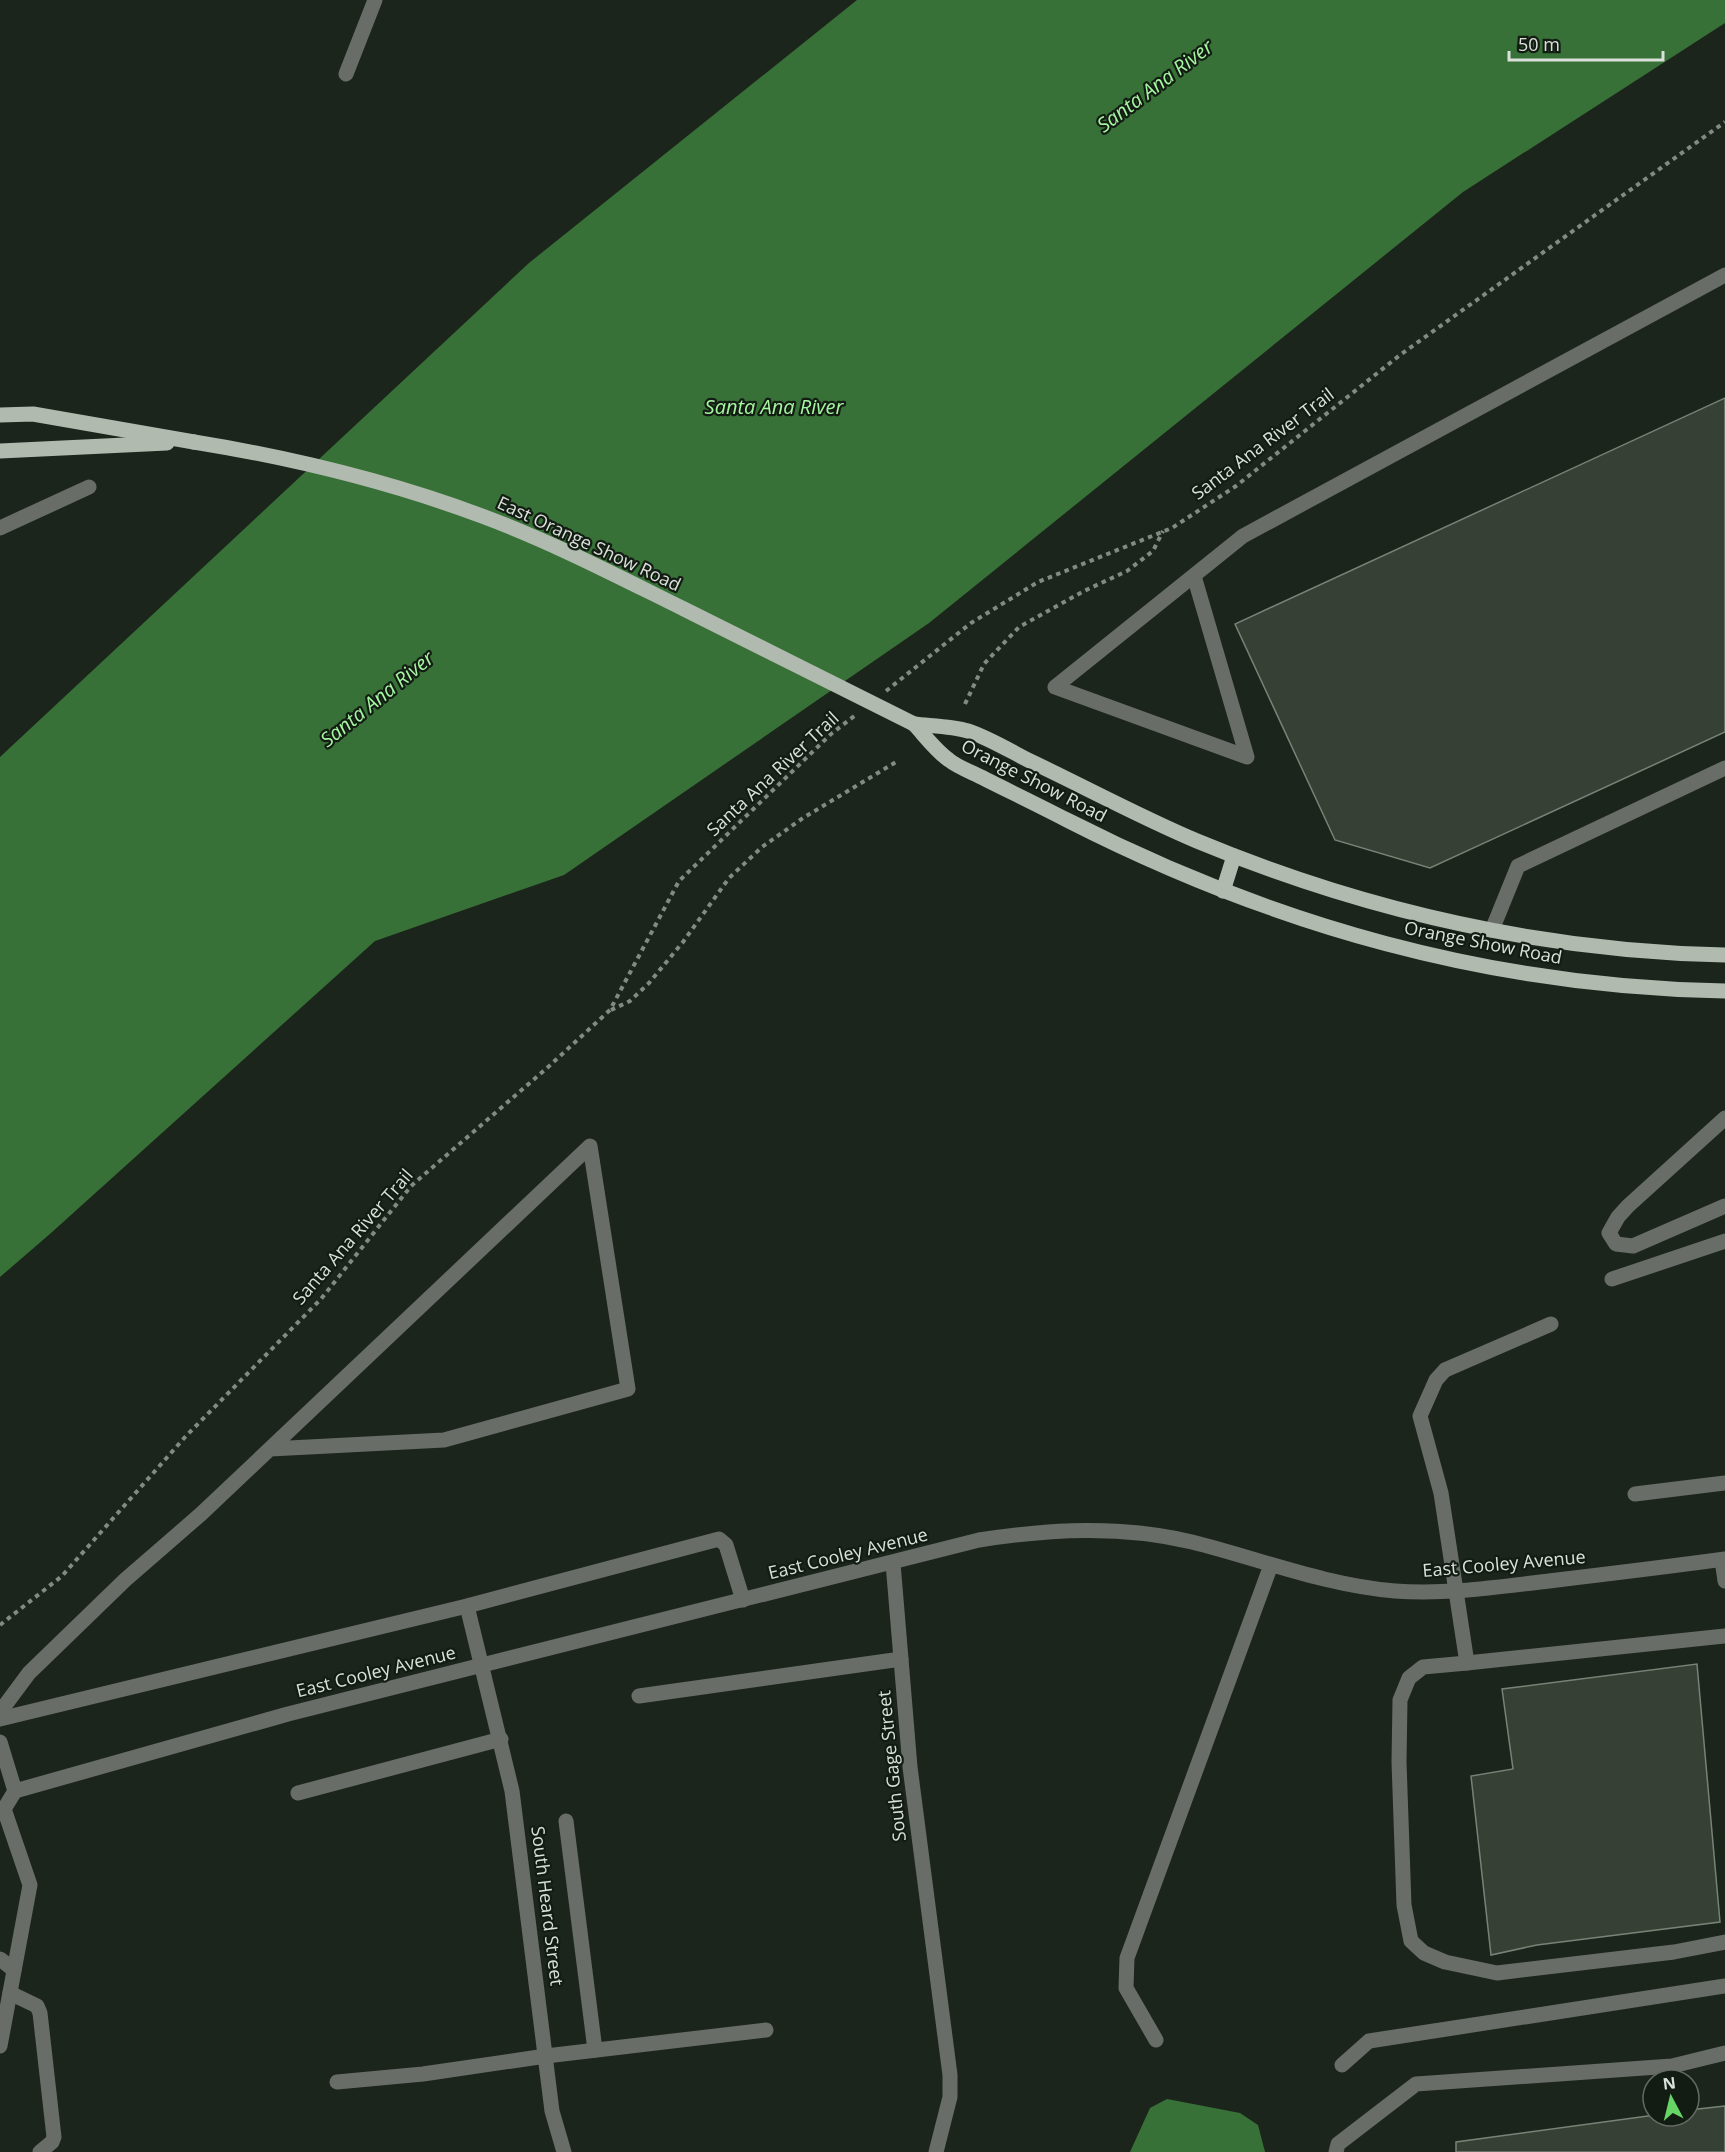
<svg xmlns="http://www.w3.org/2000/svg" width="1725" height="2152" viewBox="0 0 1725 2152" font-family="'Open Sans',sans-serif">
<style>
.water{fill:#387137}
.building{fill:#364035;stroke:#788377;stroke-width:1.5}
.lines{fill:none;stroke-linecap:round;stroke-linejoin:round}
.path{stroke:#838a83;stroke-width:4;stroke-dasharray:4.5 4.5;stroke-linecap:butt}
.minor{stroke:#696d68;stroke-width:15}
.major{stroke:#b0baaf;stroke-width:15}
.major-bridge{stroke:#b0baaf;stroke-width:15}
.labels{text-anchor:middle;stroke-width:4.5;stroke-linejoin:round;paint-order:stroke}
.street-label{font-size:18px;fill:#dae0da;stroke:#131c13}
.water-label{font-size:20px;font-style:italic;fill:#a5f5a1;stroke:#131c13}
</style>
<rect width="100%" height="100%" fill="#1c251c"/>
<!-- water -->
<g class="water">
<polygon points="857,0 1725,0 1725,23 1463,192 929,623 564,875 375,941 51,1233 0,1277 0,757 529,263"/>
<polygon points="1167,2099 1240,2113 1258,2125 1265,2152 1130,2152 1150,2108"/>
</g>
<!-- building -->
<g class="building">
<polygon points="1725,398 1725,732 1430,868 1335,840 1235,624"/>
<polygon points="1697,1664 1720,1922 1537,1945 1491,1955 1471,1776 1513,1769 1502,1689"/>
<polygon points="1725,2106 1725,2152 1456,2152 1456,2142 1648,2116 1689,2116 1689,2110"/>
</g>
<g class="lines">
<!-- path -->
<g class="path">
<polyline points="886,691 971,623 1038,582 1172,528 1236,486 1400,355 1725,122"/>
<polyline points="965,704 984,664 1019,627 1084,591 1127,571 1153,551 1163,531"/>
<polyline points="611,1010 630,1001 649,983 683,942 729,878 762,847 803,818 896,762"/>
<polyline points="0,1625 62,1576 186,1436 321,1299 411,1186 547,1068 610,1010 679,881 831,734 857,714"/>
</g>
<!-- minor -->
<g class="minor">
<polyline points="346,74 375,0"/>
<polyline points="0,528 89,487"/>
<polyline points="1194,576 1247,757 1055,687 1243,536 1725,275"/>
<polyline points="1492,930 1518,866 1725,768"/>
<polyline points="1725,1118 1628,1206 1618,1217 1609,1233 1616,1244 1633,1246 1725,1206"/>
<polyline points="1612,1279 1725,1241"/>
<polyline points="1551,1324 1445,1370 1436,1380 1420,1416 1441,1493 1467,1663 1725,1636"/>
<polyline points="1635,1494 1725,1483"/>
<polyline points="1722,1560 1725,1581"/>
<polyline points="893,1563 910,1767 950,2075 950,2097 936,2152"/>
<polyline points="467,1606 512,1791 552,2111 564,2152"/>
<polyline points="1467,1663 1423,1667 1409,1678 1400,1700 1399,1762 1404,1905 1411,1941 1424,1953 1445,1962 1497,1973 1674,1952 1725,1942"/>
<polyline points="639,1696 901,1659"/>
<polyline points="0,1712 29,1673 125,1580 201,1514 590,1146 628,1389 444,1440 270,1449"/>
<polyline points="0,1719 467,1606 719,1539 726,1545 743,1600"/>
<polyline points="0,1742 15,1791"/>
<polyline points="298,1793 501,1739"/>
<path d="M0,1813l4,-4 11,-18 273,-77 691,-174c71,-11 142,-15 213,2 68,17 132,43 203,49 51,4 103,-4 154,-10 59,-7 117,-14 176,-22"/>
<polyline points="566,1821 595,2050"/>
<polyline points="0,1959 14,1970"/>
<polyline points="10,1993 37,2006 40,2013 54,2137 52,2142 40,2152"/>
<polyline points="1156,2040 1126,1988 1127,1958 1271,1565"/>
<polyline points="0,2046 30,1885 4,1809"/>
<polyline points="1342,2065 1369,2041 1725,1986"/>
<polyline points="337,2082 423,2074 546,2056 766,2030"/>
<polyline points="1336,2152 1338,2144 1416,2084 1672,2066 1725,2053"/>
</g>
<!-- major -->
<g class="major">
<polyline points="0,415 33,414 194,442"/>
<polyline points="0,451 167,443"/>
<path d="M914,724c11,12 22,27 35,36 10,8 25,13 36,19 28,14 55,27 82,41 208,106 424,167 658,171"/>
<path d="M914,724c18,2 38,2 54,7 21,7 42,20 62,30 55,26 110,56 167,80 168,70 346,110 528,114"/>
<polyline points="1223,891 1234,856"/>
</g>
<!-- major-bridge -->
<path class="major-bridge" d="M194,442c99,16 194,39 288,74 70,26 135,60 202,93 77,38 153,77 230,115"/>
</g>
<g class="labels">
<!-- street labels -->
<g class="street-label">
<text transform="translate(1263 444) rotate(-37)" y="6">Santa Ana River Trail</text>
<text transform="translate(589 544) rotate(25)" y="6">East Orange Show Road</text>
<text transform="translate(773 774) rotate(-43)" y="6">Santa Ana River Trail</text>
<text transform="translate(1034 781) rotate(27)" y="6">Orange Show Road</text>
<text transform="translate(1483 943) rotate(11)" y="6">Orange Show Road</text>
<text transform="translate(353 1237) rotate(-49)" y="6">Santa Ana River Trail</text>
<text transform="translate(848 1554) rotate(-14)" y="6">East Cooley Avenue</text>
<text transform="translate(1504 1564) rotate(-5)" y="6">East Cooley Avenue</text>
<text transform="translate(376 1672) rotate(-14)" y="6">East Cooley Avenue</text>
<text transform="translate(892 1766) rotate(-96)" y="6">South Gage Street</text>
<text transform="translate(547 1906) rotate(83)" y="6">South Heard Street</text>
</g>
<!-- water labels -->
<g class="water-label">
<text transform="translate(1155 86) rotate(-37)" y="7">Santa Ana River</text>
<text x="774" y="414">Santa Ana River</text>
<text transform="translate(377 699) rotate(-39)" y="7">Santa Ana River</text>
</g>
</g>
<!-- north arrow -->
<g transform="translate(1671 2098) rotate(353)"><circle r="28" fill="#131c13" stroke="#636a63" stroke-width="1.5"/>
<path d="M0-4.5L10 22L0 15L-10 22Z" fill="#67d466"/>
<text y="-9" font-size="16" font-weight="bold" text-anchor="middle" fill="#dae0da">N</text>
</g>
<!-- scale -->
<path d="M1509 51v9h154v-9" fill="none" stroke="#dae0da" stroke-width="3"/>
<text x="1518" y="51" font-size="18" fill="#dae0da" stroke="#131c13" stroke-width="4.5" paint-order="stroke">50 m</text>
</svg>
